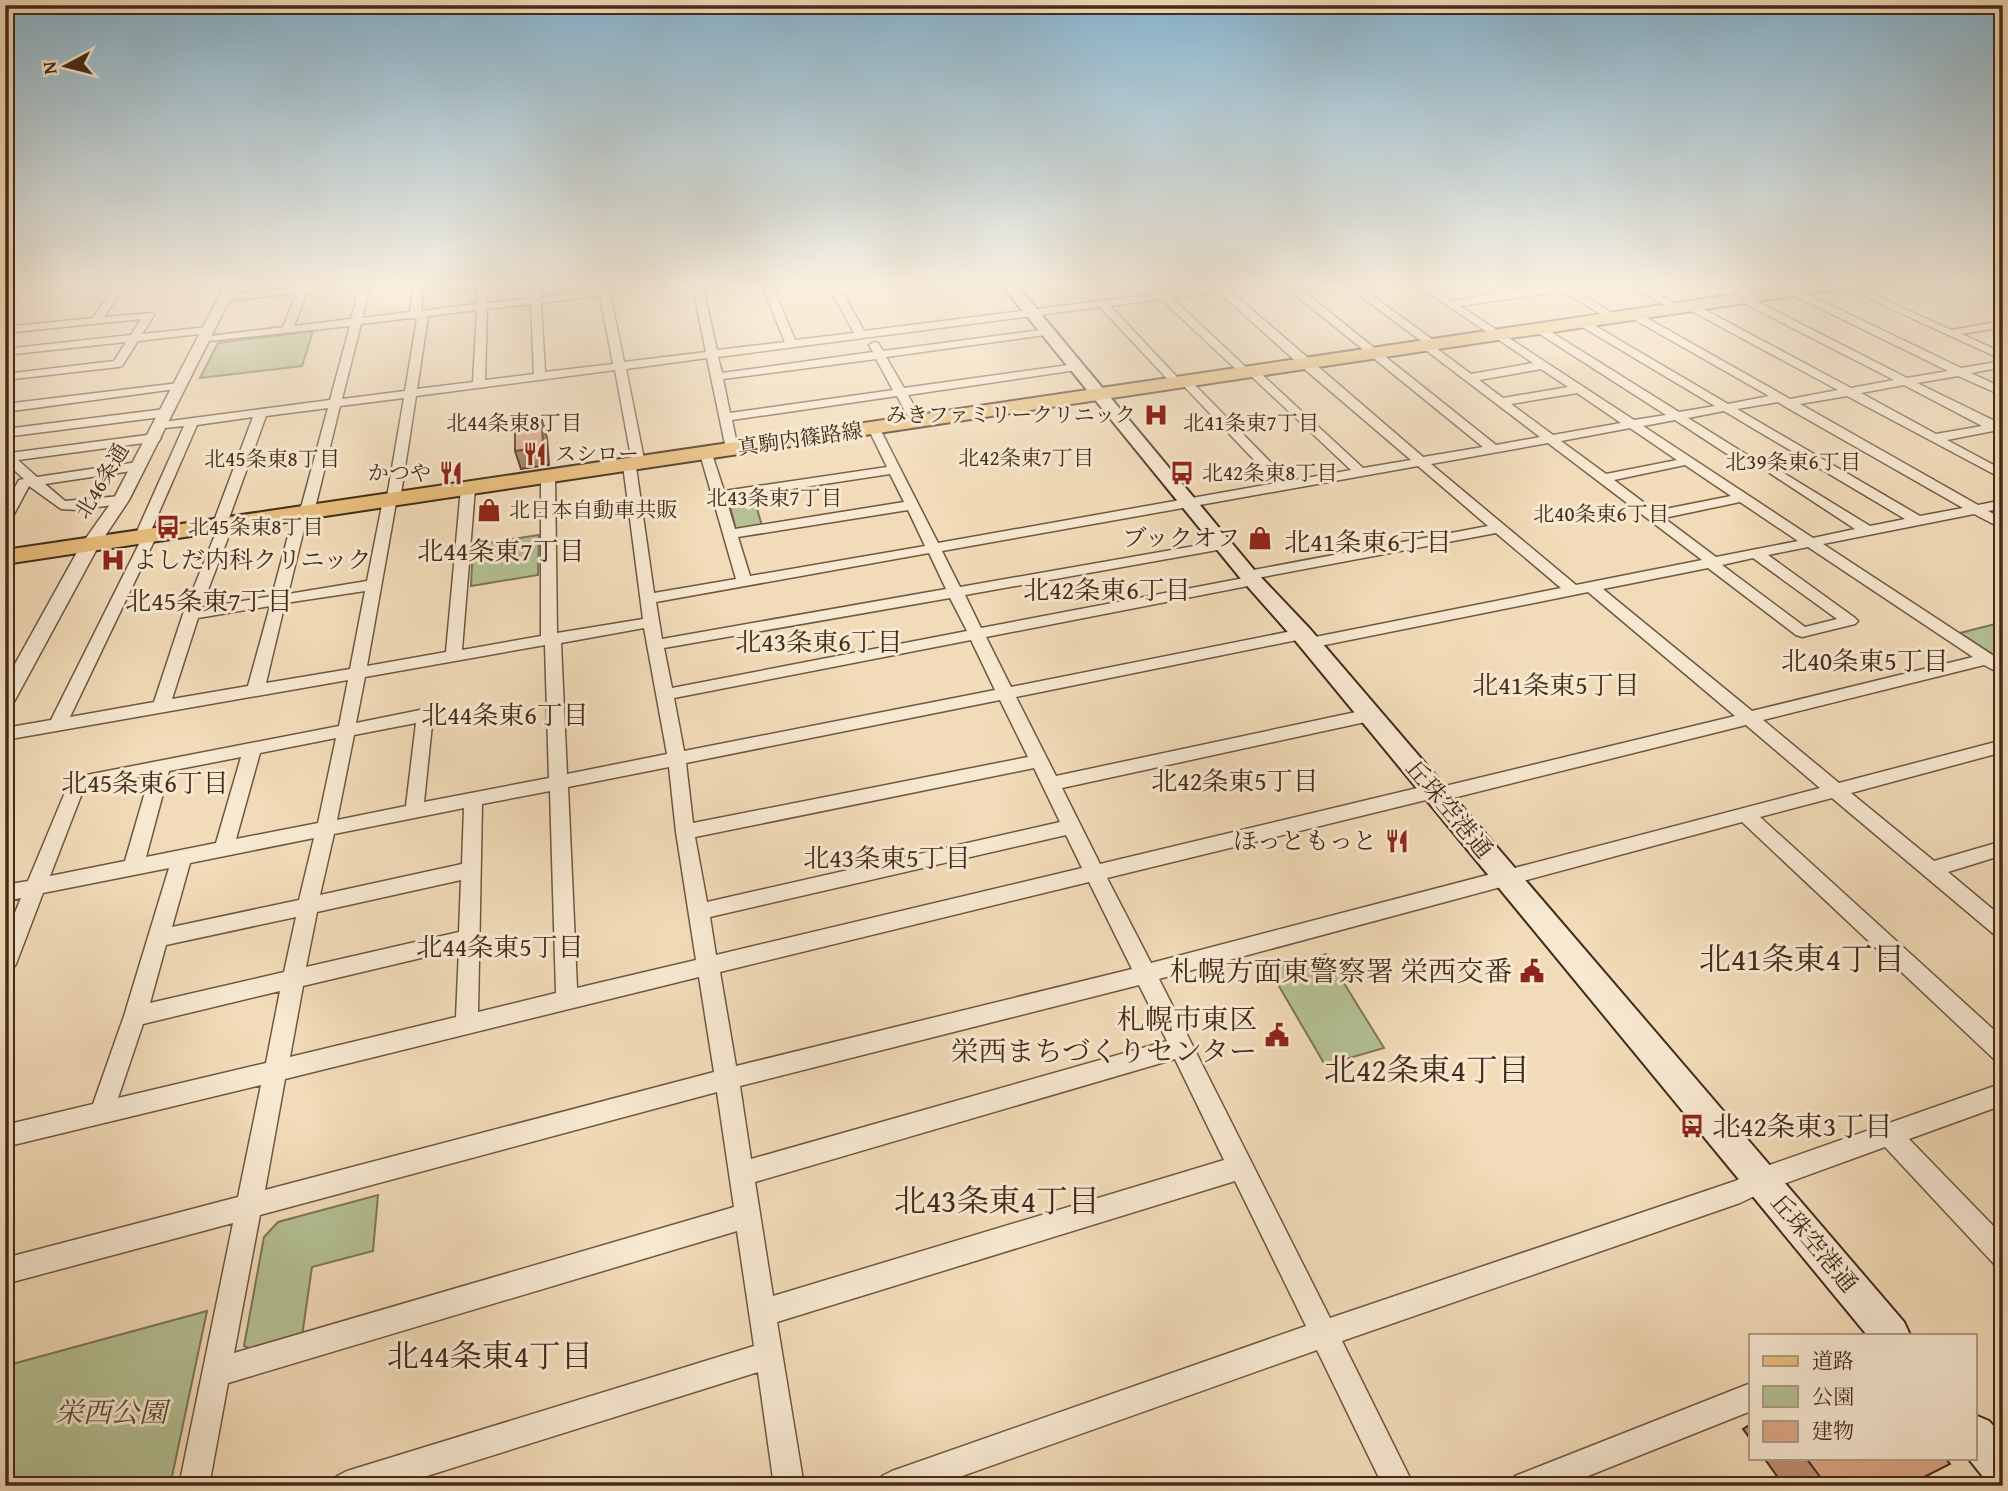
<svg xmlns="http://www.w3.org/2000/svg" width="2008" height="1491" viewBox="0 0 2008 1491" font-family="'Gentium Book Plus','Noto Serif JP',serif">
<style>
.green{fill:#b4c194;stroke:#7c7658;stroke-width:2}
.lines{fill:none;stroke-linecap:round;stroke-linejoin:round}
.minor-casing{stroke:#6f5742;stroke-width:3}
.tertiary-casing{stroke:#6f5742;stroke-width:3}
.secondary-casing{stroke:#432b1b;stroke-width:4}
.primary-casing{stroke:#432b1b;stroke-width:4}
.minor{fill:#f7e8d1;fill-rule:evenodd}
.tertiary{fill:#f7e8d1;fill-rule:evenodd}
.secondary{fill:#f7e8d1;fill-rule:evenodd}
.primary{fill:#e9be7c;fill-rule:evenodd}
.wall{fill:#bd8f71;stroke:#432b1b;stroke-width:2}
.shaded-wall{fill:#9a745c;stroke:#432b1b;stroke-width:2}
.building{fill:#dca683;stroke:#432b1b;stroke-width:2}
.labels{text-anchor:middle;stroke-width:6;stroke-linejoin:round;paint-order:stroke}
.far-poi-label{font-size:21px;fill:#432b1b;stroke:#f7e8d1;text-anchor:start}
.far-neighbourhood-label{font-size:21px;fill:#432b1b;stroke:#f7e8d1}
.far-street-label{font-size:21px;fill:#432b1b;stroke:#f7e8d1}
.poi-label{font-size:24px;fill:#432b1b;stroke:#f7e8d1;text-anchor:end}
.street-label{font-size:24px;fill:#432b1b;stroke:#f7e8d1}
.neighbourhood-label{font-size:26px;fill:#432b1b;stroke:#f7e8d1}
.near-poi-label{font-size:28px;fill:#432b1b;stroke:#f7e8d1;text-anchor:end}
.near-park-label{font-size:28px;font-style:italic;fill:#5a4933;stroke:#f7e8d1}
.near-neighbourhood-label{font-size:32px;fill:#432b1b;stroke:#f7e8d1}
</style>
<rect width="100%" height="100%" fill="#f2dbb8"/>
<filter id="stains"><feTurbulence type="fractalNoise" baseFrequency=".00286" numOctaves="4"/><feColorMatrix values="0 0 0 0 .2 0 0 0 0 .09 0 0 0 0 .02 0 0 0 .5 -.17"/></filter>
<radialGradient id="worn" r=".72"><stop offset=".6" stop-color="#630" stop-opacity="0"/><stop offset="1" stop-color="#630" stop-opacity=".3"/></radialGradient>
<!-- green -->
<g class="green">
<polygon points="313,331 302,366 200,378 218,343"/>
<polygon points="754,498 762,526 736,530 729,502"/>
<polygon points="539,535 538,575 471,586 473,545"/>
<polygon points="2003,622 2003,661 1960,633"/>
<polygon points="1326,954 1384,1048 1325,1065 1269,969"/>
<polygon points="378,1195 373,1251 312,1267 302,1336 253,1350 244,1346 264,1237 278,1222"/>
<polygon points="207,1311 170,1486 5,1486 5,1366"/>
</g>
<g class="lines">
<!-- minor casing -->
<g class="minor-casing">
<g id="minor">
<polygon points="19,283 58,283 25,289 5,309 5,299 13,290 5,291 5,285"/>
<polygon points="117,283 127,283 104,317 153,313 154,315 142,334 208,327 213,330 208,333 138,341 122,366 118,367 5,380 5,374 114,361 126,342 5,355 5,349 131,335 141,319 5,333 5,327 93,318"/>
<path d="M331,283h40l-9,35 48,-6 4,-29h10l-3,28 56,-7 1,-21h10l-1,20 44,-5 -1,-15h10l1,14 58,-7 -1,-7h10l1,5 43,-5h32l-74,11 14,68 82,-10 -14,-69h10l15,67 68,-8 -24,-59h10l24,57 59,-7 -27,-50h10l3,5 65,-5 -62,10 21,38 292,-37 -11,-11h11l10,9 47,-6 -3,-3h57l-38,7 194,167 60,-10 -202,-164h12l203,162 44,-8 -117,-89 1,-5 -81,-60h12l82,60 -1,5 35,26 62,-11 -119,-80h12l26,18 112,-18 56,35 -9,2 -49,-29 -102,15 174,114 32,-5 -131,-84v-4h8l136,85 36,-6 -136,-81v-4h8l141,83 41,-8 -139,-79v-4h8l152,86 48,-9 -152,-82v-4h8l157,84 43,-8 -156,-80 -1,-2 5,-3 -20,-12h13l22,12 1,2 -4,3 153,78 41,-7 -159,-78v-4h8l164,79 42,-7v6l-32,6 32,15v8l-45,-20 -41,7 84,41 2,12 -10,-5 -46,9 56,30v9l-156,-83 -47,8 178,101 25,-5v8l-15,3 15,8v10l-29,-15 -151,30 180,118v13l-19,-10 -221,55 76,63 164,-43v12l-152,41 83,68 69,-20v14l-55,17 55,46v20l-7,-2 -164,-138 -72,19 243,221v25l-8,-3 -253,-238 -583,157 171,339 405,-137 26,-13 242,-85v22l-94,34 94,97v32l-9,-4 -109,-117 -118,43 -27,13 -398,138 72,145h-31l-66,-136 -383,136h-57l5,-10 10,-5 414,-145 -71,-145 -458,141 27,164h-30l-16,-114 -363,114h-63l5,-10 10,-5 407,-125 -17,-115 -509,152 -19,103h-30l54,-263 -228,61v-26l233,-61 23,-112 -256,62v-22l88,-21 31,-88 45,-148 -126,25 -27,71 -4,6 -7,3v-36l16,-39 -16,3v-16l23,-4 43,-103 268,-52 9,-46 -343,60v-12l46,-8 89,-178 -6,-4 50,-112 -29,3v-6l175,-23 20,-74 -151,16 -1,-2 5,-3 80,-10 14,-34 -73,8 -5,-3 1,-2zM360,286l-9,33 -57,7 13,-34zM1219,292l82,74 110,94 -48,8 -106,-98h-8l-77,-72zM600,295l13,69 -68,8 -4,-69zM1161,299l81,76h8l101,95 -62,11 -100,-102 -9,1 -70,-74zM531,304l3,70 -49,6 2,-71zM1100,307l73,78 9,-1 94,99 -338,60 -60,-118 -10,3 19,39 -163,24 -12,-37 -6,-4 -6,4 36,125 -82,14 -18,-126 9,-3 -19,-95 81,-11 19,91 6,4 6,-4 -6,-29 165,-24 14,26 6,4 6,-4 -15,-27 168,-25 6,-3 -6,-3 -172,24 -18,-31 166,-23v-4l-4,-1 -165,22 -5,-8 -4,-1 -5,3 4,7 -151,21 -4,-16zM477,310l-4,72 -56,7 11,-73zM411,318l6,1 -12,72 -63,8 19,-75zM876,359l17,31 -163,23 -7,-34zM1541,369l27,18 -65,11 -24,-18zM615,370l17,92 -9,3 20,154 -86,14 -2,-156 -7,-4 -7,4v159l-79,14 13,-162 -7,-4 -7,4 -15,164 -79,14 29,-163 4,-3 16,-104zM1904,385l78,41 -46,8 -75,-41zM1577,393l44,30 -68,12 -42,-31zM404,398l-17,99 -4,3 -16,81 -79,13 18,-73 10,-17 24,-98zM1778,402l6,4 179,102 -43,8 -183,-107zM328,408l-26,96 -10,17 -20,75 -71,12 32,-83 -5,-4 38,-105zM1724,411l81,48 -39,8 -1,3 90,59 -42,9 -170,-112 32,-6 75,49h10v-6l-72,-45zM253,417l-41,109 5,4 -34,84 -29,88 -84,15 86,-180 -6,-4 47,-108zM1630,428l47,32 -71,14 -45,-33zM1548,443l154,117 -126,25 -145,-121zM1685,465l46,31 -76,15 -41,-31zM1814,465l91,54 -35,7 -88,-54zM1418,466l70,60 -240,45 -7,4 3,3 -263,50 -16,-33 258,-46 7,-4 -7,-4 -263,46 -18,-36zM890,474l14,28 -169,27 -9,-30zM1740,502l58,39 -82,16 -52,-39zM908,510l17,36 -175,30 -12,-39zM1496,533l65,55 -251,50 -8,5 8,5 278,-56 147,124 -294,71 -7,-3 -334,80 -38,-76 308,-67 8,-6 -8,-6 -314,67 -40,-79 286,-58 8,-5 -8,-5 -291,58 -25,-50 267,-52 7,-4 -3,-3zM1808,547l165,110 -221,54 -149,-122 105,-21 88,67 6,2 53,-13 3,-3 -3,-3 -87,-63zM929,553l17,36 -284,50 -6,-37zM1753,558l84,61 -32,8 -83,-62zM365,591l-15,78 -84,14 19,-80zM950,598l17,33 -295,57 -8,-40zM270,606l-22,80 -76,13 26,-81zM644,628l23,126 -100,20 -6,-131zM971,640l24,50 -311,61 -10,-53zM545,645l4,133 -125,24 9,-87 -2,-4 -6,-2 -69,14 9,-46zM1000,700l28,57 -335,66 -7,-60zM416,723l-10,83 -69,14 17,-85zM1746,725l74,63 -669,175 -44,-85 323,-79 7,3zM336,738l-18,85 -82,16 24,-86zM241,757l-25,86 -70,14 23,-86zM669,767l7,65 20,128 -119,28 -9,-201zM1034,768l26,54 -353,80 -12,-65zM150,775l-25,86 -75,15 34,-88zM550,791l6,202 -78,19 4,-208zM464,808l-2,56 -142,31 14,-61zM1066,835l16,33 -366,87 -6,-38zM314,838l-15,62 -127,27 18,-64zM461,880l-2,52 -153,35 11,-55zM1089,882l43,87 -396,97 -16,-94zM296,917l-12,55 -134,31 16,-58zM459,949l-3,68 -166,40 13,-71zM699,977l15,95 -449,118 20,-111zM1139,985l28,56 -416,118 -11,-73zM280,991l-14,72 -148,35 25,-74zM1175,1059l49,101 -451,136 -18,-114zM717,1092l17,115 -500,146 26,-138z"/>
<polygon points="1624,283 1637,283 1683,308 1674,310"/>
<polygon points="1849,283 1951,330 2003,321 2003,327 1962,334 2003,353 2003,360 1837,284"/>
<polygon points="1967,283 1981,283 2003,292 2003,299"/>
<polygon points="179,383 183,384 183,388 5,412 5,404"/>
<polygon points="165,409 171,413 169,416 5,437 5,429"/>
<polygon points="155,434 161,438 159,441 18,460 37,477 138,462 144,466 138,470 45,484 65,501 121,496 126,497 126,503 77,510 61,509 29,486 12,518 5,522 5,505 19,480 24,479 5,462 5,451 10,453"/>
<polygon points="1751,1383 1751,1411 1563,1486 1510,1486 1515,1476"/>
</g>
</g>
<!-- tertiary casing -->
<g class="tertiary-casing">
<polygon id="tertiary" points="226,283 238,283 129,500 99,545 15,700 12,705 5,707 5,682 81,545 113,500"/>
</g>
<!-- secondary casing -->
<g class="secondary-casing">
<g id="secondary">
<polygon points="1000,283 1015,283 1255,571 1310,629 1904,1322 1910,1335 1867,1335 1294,639 1241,579"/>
<polygon points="1975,1415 1989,1421 2003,1436 2003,1486 1988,1483 1968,1458 1975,1458"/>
</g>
</g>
<!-- primary casing -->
<g class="primary-casing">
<polygon id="primary" points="1811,283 1853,283 1845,288 5,564 5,550"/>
</g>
<!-- minor -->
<use href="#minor" class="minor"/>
<!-- tertiary -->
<use href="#tertiary" class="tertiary"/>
<!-- secondary -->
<use href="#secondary" class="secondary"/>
<!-- primary -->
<use href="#primary" class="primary"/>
</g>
<!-- wall -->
<g class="wall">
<polygon points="1751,1424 1751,1440 1743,1429"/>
<polygon points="1764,1458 1945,1458 1922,1478 1928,1486 1784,1486"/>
</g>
<!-- shaded-wall -->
<polygon class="shaded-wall" points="542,420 547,438 549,465 521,469 515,451"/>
<!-- building -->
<g class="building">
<polygon points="542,420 543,447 515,451 515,424"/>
<polygon points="1806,1458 1945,1458 1950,1464 1922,1478 1928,1486 1827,1486"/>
</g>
<!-- sky -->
<linearGradient id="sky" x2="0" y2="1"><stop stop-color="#89b7d2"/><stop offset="0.58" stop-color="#f9efdf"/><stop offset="1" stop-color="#f9efdf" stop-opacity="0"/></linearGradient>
<rect width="2008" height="492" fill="url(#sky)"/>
<!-- icons -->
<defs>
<g id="hospital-bare" transform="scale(1.89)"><path d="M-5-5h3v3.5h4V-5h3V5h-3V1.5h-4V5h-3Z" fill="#8f2418" stroke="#f7e8d1" stroke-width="2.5" paint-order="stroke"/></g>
<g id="restaurant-bare" transform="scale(1.89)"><path d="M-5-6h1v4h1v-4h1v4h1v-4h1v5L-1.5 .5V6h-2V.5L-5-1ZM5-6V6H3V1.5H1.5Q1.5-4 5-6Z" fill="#8f2418" stroke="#f7e8d1" stroke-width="2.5" paint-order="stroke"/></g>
<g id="bus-bare" transform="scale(1.89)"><path d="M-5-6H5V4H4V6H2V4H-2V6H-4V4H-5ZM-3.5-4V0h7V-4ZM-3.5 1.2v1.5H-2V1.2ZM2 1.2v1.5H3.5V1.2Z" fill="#8f2418" stroke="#f7e8d1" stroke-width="2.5" paint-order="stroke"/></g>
<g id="shop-bare" transform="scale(1.89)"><path d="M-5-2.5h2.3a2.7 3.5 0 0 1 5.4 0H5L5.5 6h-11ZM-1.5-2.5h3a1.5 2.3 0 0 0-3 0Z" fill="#8f2418" stroke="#f7e8d1" stroke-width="2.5" paint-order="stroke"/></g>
<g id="civic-bare" transform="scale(1.89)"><path d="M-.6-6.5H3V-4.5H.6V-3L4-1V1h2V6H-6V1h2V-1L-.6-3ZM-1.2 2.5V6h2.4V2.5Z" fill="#8f2418" stroke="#f7e8d1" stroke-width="2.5" paint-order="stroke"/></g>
</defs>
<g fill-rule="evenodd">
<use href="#hospital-bare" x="1156" y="415"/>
<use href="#restaurant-bare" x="535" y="454"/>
<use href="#restaurant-bare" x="451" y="473"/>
<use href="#bus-bare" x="1182" y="473"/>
<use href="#shop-bare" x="489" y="510"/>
<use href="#bus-bare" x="168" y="527"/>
<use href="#shop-bare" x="1260" y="538"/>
<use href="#hospital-bare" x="113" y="560"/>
<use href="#restaurant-bare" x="1397" y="841"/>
<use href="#civic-bare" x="1532" y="971"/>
<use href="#civic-bare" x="1277" y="1035"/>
<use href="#bus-bare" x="1692" y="1126"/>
</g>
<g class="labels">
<!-- far-poi labels -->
<g class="far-poi-label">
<text x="1136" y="422" text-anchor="end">みきファミリークリニック</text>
<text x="555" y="461">スシロー</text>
<text x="431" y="480" text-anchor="end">かつや</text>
<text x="1202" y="480">北42条東8丁目</text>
<text x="509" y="517">北日本自動車共販</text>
<text x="188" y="534">北45条東8丁目</text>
</g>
<!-- far-neighbourhood labels -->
<g class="far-neighbourhood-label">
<text x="514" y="430">北44条東8丁目</text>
<text x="1251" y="430">北41条東7丁目</text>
<text x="1026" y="465">北42条東7丁目</text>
<text x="272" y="466">北45条東8丁目</text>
<text x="1793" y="469">北39条東6丁目</text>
<text x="774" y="505">北43条東7丁目</text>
<text x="1601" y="521">北40条東6丁目</text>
</g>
<!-- far-street labels -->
<g class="far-street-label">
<text transform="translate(800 439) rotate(-8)" y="7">真駒内篠路線</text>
<text transform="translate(102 481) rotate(-59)" y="7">北46条通</text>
</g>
<!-- poi labels -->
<g class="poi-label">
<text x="1240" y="546">ブックオフ</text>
<text x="133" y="568" text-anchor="start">よしだ内科クリニック</text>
<text x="1377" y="849">ほっともっと</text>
</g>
<!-- street labels -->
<g class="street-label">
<text transform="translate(1449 809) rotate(50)" y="8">丘珠空港通</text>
<text transform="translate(1814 1243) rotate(50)" y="8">丘珠空港通</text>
</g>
<!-- neighbourhood labels -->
<g class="neighbourhood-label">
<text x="1368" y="551">北41条東6丁目</text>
<text x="501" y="560">北44条東7丁目</text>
<text x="1107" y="599">北42条東6丁目</text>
<text x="209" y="610">北45条東7丁目</text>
<text x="819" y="651">北43条東6丁目</text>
<text x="1865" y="670">北40条東5丁目</text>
<text x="1556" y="694">北41条東5丁目</text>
<text x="505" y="724">北44条東6丁目</text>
<text x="1235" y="790">北42条東5丁目</text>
<text x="145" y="792">北45条東6丁目</text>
<text x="887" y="867">北43条東5丁目</text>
<text x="500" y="956">北44条東5丁目</text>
</g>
<!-- near-poi labels -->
<g class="near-poi-label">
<text x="1512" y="981">札幌方面東警察署 栄西交番</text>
<text x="1257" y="1029">札幌市東区<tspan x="1257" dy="32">栄西まちづくりセンター</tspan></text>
<text x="1712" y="1136" text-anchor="start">北42条東3丁目</text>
</g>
<!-- near-park labels -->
<g class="near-park-label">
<text x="111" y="1422">栄西公園</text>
</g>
<!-- near-neighbourhood labels -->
<g class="near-neighbourhood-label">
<text x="1802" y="970">北41条東4丁目</text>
<text x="1427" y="1081">北42条東4丁目</text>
<text x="997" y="1212">北43条東4丁目</text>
<text x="490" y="1367">北44条東4丁目</text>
</g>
</g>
<!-- margin -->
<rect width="2008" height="1491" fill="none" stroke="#f2dbb8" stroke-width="28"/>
<rect x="7" y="7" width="1994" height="1477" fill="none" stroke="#432b1b" stroke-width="3.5"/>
<rect x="14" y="14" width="1980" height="1463" fill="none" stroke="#432b1b" stroke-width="2"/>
<!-- legend -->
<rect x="1749" y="1334" width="228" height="126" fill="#f7e8d1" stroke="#af9c88" stroke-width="2"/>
<rect x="1763" y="1356" width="35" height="10" fill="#e9be7c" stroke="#af9c88" stroke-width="2"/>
<text x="1812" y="1368" font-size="21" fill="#432b1b">道路</text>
<rect x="1763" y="1386" width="35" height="21" fill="#b4c194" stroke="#af9c88" stroke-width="2"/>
<text x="1812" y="1404" font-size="21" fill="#432b1b">公園</text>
<rect x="1763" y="1421" width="35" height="21" fill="#dca683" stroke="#af9c88" stroke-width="2"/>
<text x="1812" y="1438" font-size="21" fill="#432b1b">建物</text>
<!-- north arrow -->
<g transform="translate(66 66) rotate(263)" stroke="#f7e8d1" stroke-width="5" paint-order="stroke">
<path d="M0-5L12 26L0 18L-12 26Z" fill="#432b1b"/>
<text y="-10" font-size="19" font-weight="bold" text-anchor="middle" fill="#432b1b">N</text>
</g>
<rect width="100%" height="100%" filter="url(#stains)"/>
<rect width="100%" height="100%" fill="url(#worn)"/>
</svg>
